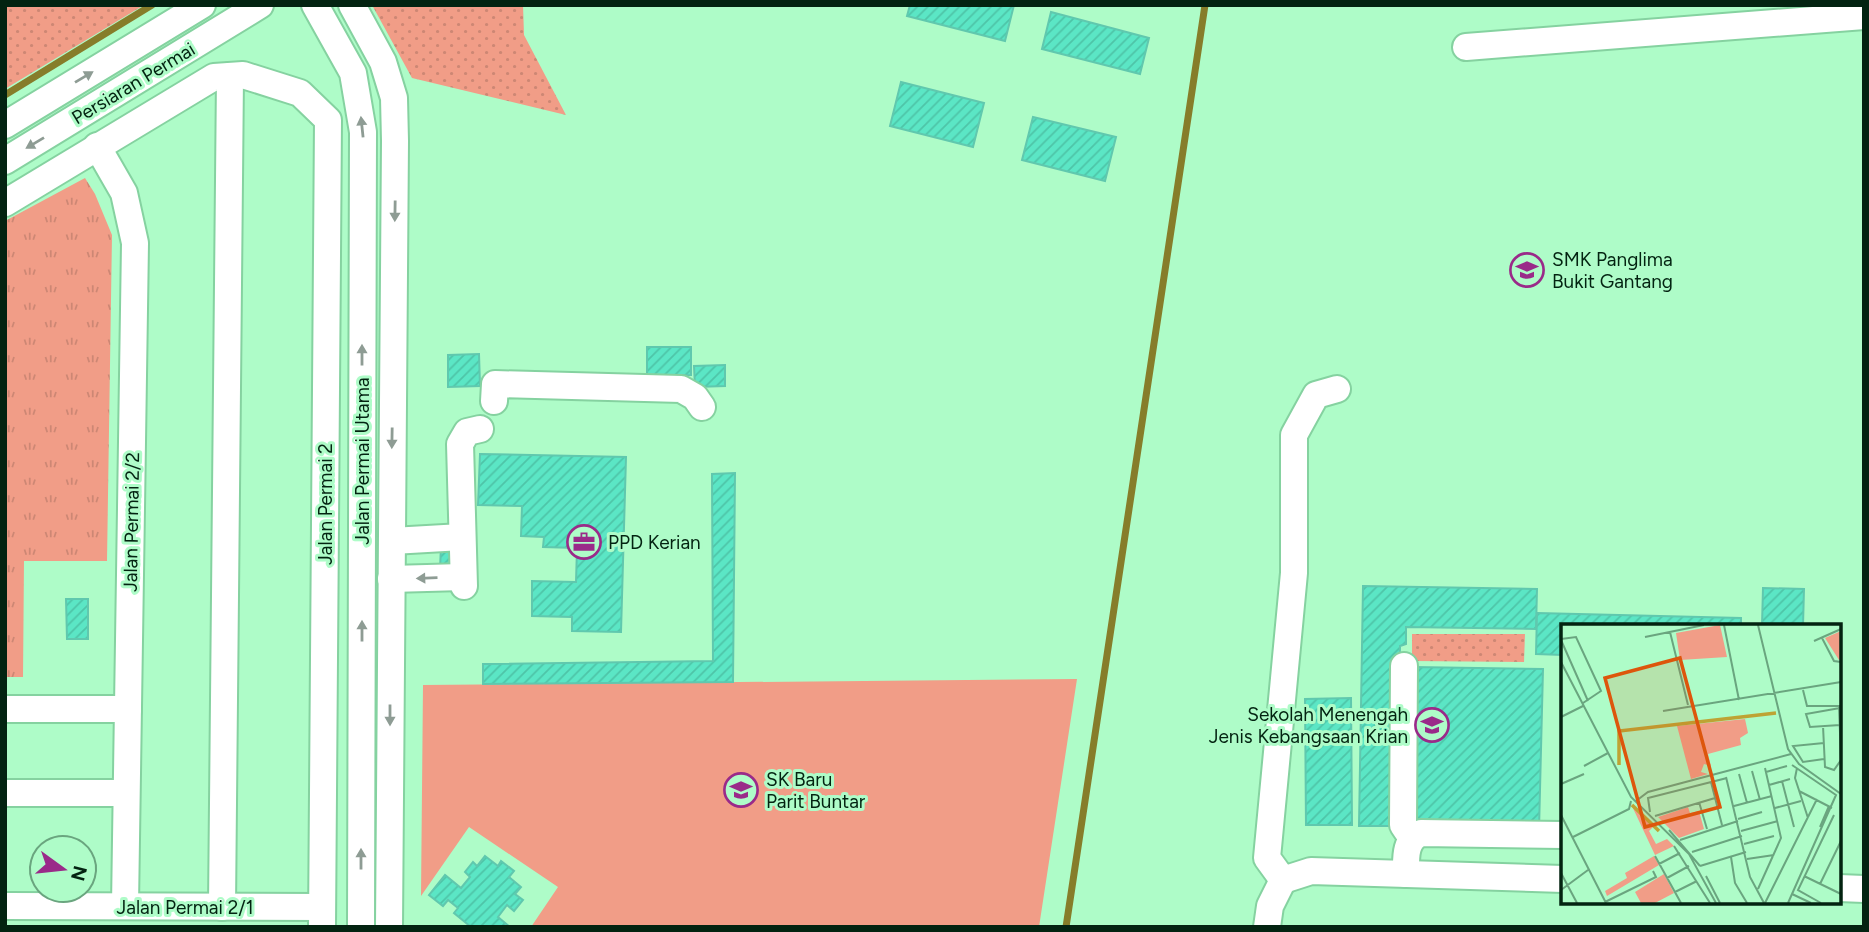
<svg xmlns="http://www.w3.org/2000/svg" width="1869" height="932" viewBox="0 0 1869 932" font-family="Figtree,sans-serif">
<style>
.grass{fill:url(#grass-dots)}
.park{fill:url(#park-tufts)}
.pitch{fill:#f19d87}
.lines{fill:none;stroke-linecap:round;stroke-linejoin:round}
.stream{stroke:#867d2a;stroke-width:7}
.building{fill:url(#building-hatch);stroke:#60c8ae;stroke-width:2}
.minor-casing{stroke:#85d2a0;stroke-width:30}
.minor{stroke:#fff;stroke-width:26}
.oneway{fill:#8e9c94}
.labels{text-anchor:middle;stroke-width:6;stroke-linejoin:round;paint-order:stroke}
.street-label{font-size:19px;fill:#032311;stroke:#aefcc8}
.poi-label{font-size:19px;fill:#032311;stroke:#aefcc8;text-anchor:start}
.inset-river{fill:none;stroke:#bea334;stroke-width:3.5}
.inset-road{fill:none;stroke:#6aa57f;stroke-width:2}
.view{fill:#dd560c;fill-opacity:0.15;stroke:#dd560c;stroke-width:3.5}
.inset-edge{fill:none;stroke:#032311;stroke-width:3.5}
</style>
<defs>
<pattern id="grass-dots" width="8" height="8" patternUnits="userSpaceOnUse" patternTransform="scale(1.75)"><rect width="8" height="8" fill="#f19d87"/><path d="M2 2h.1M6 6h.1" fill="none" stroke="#cd8774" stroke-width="1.8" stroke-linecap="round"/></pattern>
<pattern id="park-tufts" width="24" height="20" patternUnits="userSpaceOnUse" patternTransform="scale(1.75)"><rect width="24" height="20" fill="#f19d87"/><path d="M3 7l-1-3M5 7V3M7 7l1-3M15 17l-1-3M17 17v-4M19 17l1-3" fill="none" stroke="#cd8774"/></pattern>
<pattern id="building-hatch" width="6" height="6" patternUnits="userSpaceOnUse" patternTransform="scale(1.75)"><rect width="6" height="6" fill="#5be6c5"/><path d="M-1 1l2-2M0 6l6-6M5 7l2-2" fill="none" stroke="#4ec5a8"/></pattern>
</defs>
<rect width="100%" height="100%" fill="#aefcc8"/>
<!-- grass -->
<g class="grass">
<polygon points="5,5 144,5 5,89"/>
<polygon points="372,5 523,5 524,35 566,115 412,78"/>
<polygon points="1412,634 1525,634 1524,662 1412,661"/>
</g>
<!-- park -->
<polygon class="park" points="85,178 95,194 112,235 107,561 24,561 23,677 5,677 5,221"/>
<!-- pitch -->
<polygon class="pitch" points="1077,679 1039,927 531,927 558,887 469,827 421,896 423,685"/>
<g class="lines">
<!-- stream -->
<g class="stream">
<polyline points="5,95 152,5"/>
<polyline points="1066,927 1205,5"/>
</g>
</g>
<!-- building -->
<g class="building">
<polygon points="910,5 1014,5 1005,41 907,16"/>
<polygon points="1051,12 1149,38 1140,74 1042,49"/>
<polygon points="901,82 984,103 973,147 890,126"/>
<polygon points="1033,117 1116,137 1105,181 1022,160"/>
<polygon points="647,347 691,347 691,375 647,376"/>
<polygon points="479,354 480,386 448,387 448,355"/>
<polygon points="725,365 725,386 695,387 694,366"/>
<polygon points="480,454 626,457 621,632 572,631 572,617 532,616 532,581 576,582 577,548 543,547 544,537 521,536 522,506 478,505"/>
<polygon points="735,473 733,682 483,684 483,664 713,661 712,474"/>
<polygon points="441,545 460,545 460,570 440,570"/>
<polygon points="1363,586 1537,589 1536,629 1406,627 1406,644 1400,646 1396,826 1359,826"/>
<polygon points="1763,588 1804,589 1803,626 1762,626"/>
<polygon points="66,599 88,599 88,639 67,639"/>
<polygon points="1537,613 1741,618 1741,626 1563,626 1563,655 1536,654"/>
<polygon points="1413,667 1543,669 1539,830 1410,828"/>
<polygon points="1351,698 1352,825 1306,825 1305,699"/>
<polygon points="485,856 498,866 501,861 514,871 509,877 521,887 515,894 523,900 514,911 507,905 498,917 510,927 471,927 454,913 458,908 448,900 443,906 429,895 445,875 461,888 470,877 465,872 473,862 477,866"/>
</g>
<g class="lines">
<!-- minor casing -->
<g class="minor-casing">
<g id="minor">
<polyline points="315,5 353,73 363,132 361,927"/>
<polyline points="352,5 383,62 394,98 395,141 389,927"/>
<polyline points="1466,47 1864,16"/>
<polyline points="5,125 202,5"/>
<polyline points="97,146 124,193 135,243 125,906"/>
<polyline points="5,161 260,5"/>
<polyline points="5,203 214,77 243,75 300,93 328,120 322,927"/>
<polyline points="494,401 495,384 681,389 695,397 702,407"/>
<polyline points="392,541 462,537"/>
<polyline points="391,579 463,577"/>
<polyline points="464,586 460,444 467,432 480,429"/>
<polyline points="1404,666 1403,825 1407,831 1415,836"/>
<polyline points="5,709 128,709"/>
<polyline points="5,793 126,793"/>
<path d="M1406,874c0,-15 -2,-34 15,-41l142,2"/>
<polyline points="1283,880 1267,858 1294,573 1294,435 1316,395 1337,389"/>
<polyline points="1283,880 1311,871 1563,879"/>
<polyline points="1839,888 1864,889"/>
<polyline points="5,906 322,907"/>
<polyline points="222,907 230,76"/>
<polyline points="1267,927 1270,906 1283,880"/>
</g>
</g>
<!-- minor -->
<use href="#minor" class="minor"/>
</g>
<!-- one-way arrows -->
<defs><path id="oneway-solid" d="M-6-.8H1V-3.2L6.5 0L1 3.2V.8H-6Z" transform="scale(1.75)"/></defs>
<g class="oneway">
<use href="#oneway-solid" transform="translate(84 77) rotate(-31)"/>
<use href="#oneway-solid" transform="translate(362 127) rotate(-96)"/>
<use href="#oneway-solid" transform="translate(35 143) rotate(149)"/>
<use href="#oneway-solid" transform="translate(395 211) rotate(91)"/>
<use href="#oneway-solid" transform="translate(362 355) rotate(-90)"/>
<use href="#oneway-solid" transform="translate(392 438) rotate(91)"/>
<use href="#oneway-solid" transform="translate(427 578) rotate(178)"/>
<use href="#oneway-solid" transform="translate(362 631) rotate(-90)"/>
<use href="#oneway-solid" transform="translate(390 715) rotate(90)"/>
<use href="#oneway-solid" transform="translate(361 859) rotate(-90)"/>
</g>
<!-- icons -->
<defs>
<g id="school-ring" transform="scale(1.75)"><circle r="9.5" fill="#aefcc8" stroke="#9a2a89" stroke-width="1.5"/><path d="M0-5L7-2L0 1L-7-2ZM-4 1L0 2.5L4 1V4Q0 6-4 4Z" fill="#9a2a89"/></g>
<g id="office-ring" transform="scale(1.75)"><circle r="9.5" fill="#aefcc8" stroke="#9a2a89" stroke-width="1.5"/><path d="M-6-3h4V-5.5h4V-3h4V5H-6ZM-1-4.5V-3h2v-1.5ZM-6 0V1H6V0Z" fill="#9a2a89"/></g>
</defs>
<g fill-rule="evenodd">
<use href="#school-ring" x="1527" y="270"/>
<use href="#office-ring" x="584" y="542"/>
<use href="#school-ring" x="1432" y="725"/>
<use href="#school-ring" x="741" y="790"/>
</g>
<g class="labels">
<!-- street labels -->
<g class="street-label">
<text transform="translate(133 83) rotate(-31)" y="7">Persiaran Permai</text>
<text transform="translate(362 461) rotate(-90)" y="7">Jalan Permai Utama</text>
<text transform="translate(325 504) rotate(-90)" y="7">Jalan Permai 2</text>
<text transform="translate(131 522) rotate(-89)" y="7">Jalan Permai 2/2</text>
<text x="185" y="914">Jalan Permai 2/1</text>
</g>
<!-- poi labels -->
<g class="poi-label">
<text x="1552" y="266">SMK Panglima<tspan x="1552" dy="22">Bukit Gantang</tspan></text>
<text x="608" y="549">PPD Kerian</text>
<text x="1408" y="721" text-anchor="end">Sekolah Menengah<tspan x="1408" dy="22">Jenis Kebangsaan Krian</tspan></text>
<text x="766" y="786">SK Baru<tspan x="766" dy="22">Parit Buntar</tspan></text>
</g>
</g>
<!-- overview -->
<g transform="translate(1561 624)">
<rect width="280" height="280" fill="#aefcc8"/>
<path d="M70,180l23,22 -5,5 7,13 11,-5 7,7 -19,9zM93,232l5,9 -52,31 -2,-5 22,-13 -2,-5zM103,250l10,19 -19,10h-14l-6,-11z" fill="#f19d87"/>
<path d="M280,7v28l-2,1 -14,-22zM127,183l2,6 9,-2 5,18 -25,9 -21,-21z" fill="#f19d87"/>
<path d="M159,1l7,32 -47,3 -4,-27zM184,95l3,14 -8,5 1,7 -33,9 3,12 -7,-2 -3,8 7,2 -17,5 -14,-53z" fill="#f19d87"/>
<path class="inset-river" d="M58,141v-34l157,-18M71,181l27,26"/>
<path class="inset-road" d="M163,1l15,75M197,1l30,124 11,15 42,30M109,8l18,73M84,13l59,-12M261,14l12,23 7,1M0,15l15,-2 25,54 -18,12M0,16l27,61M253,17l27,-12M0,38l70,135 58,57 27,49M242,66l4,16h32l2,54 -7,10 -9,-3 -2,-41M102,87l178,-29M0,93l22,-11M279,101l-30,2 -4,-13 34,-6M263,119l-31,3 10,16 21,-3M23,142l24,-13M236,144l-2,10 13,40M191,147l8,29M205,148l21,-6M178,150l8,29M165,153l24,100 14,26M221,157l12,46M150,158l11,43M0,160l23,-10M208,161l21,-6M238,167l33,17M75,177l12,-9 143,-38M138,178l8,27M173,182l38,-10M214,184l26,-7M89,188l-2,-14 79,-20M0,191l45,88M94,192l60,-18M177,195l24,-7M259,203l9,-21M108,206l31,36M180,207l37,-10M12,213l56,-28 2,-8M119,216l58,-19M183,220l30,-8M113,222l36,57M131,228l50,-16M94,232l26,47M170,233l4,26 12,20M186,235l27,-4M98,240l21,-11M139,242l46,-14M0,249l16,30M145,252l14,27M243,252l37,18M106,254l22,-12M259,260l21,-43M197,265l23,-51 -16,-70M0,266l27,-20M114,268l22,-11M231,270l19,9M44,278l51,-25 -3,-6M204,279l52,-104M227,279l48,-108 -44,-30M260,279l-23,-13 36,-75"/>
<path class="view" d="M119,34l40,149 -75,20 -40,-149z"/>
<rect width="280" height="280" class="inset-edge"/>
</g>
<!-- border -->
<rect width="1869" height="932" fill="none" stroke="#032311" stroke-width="14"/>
<!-- north arrow -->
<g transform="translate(63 869) rotate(105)"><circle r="33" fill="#aefcc8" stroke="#6aa57f" stroke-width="2"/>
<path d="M0-5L12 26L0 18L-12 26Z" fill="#9a2a89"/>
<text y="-10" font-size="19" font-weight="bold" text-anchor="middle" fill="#032311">N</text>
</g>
</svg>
